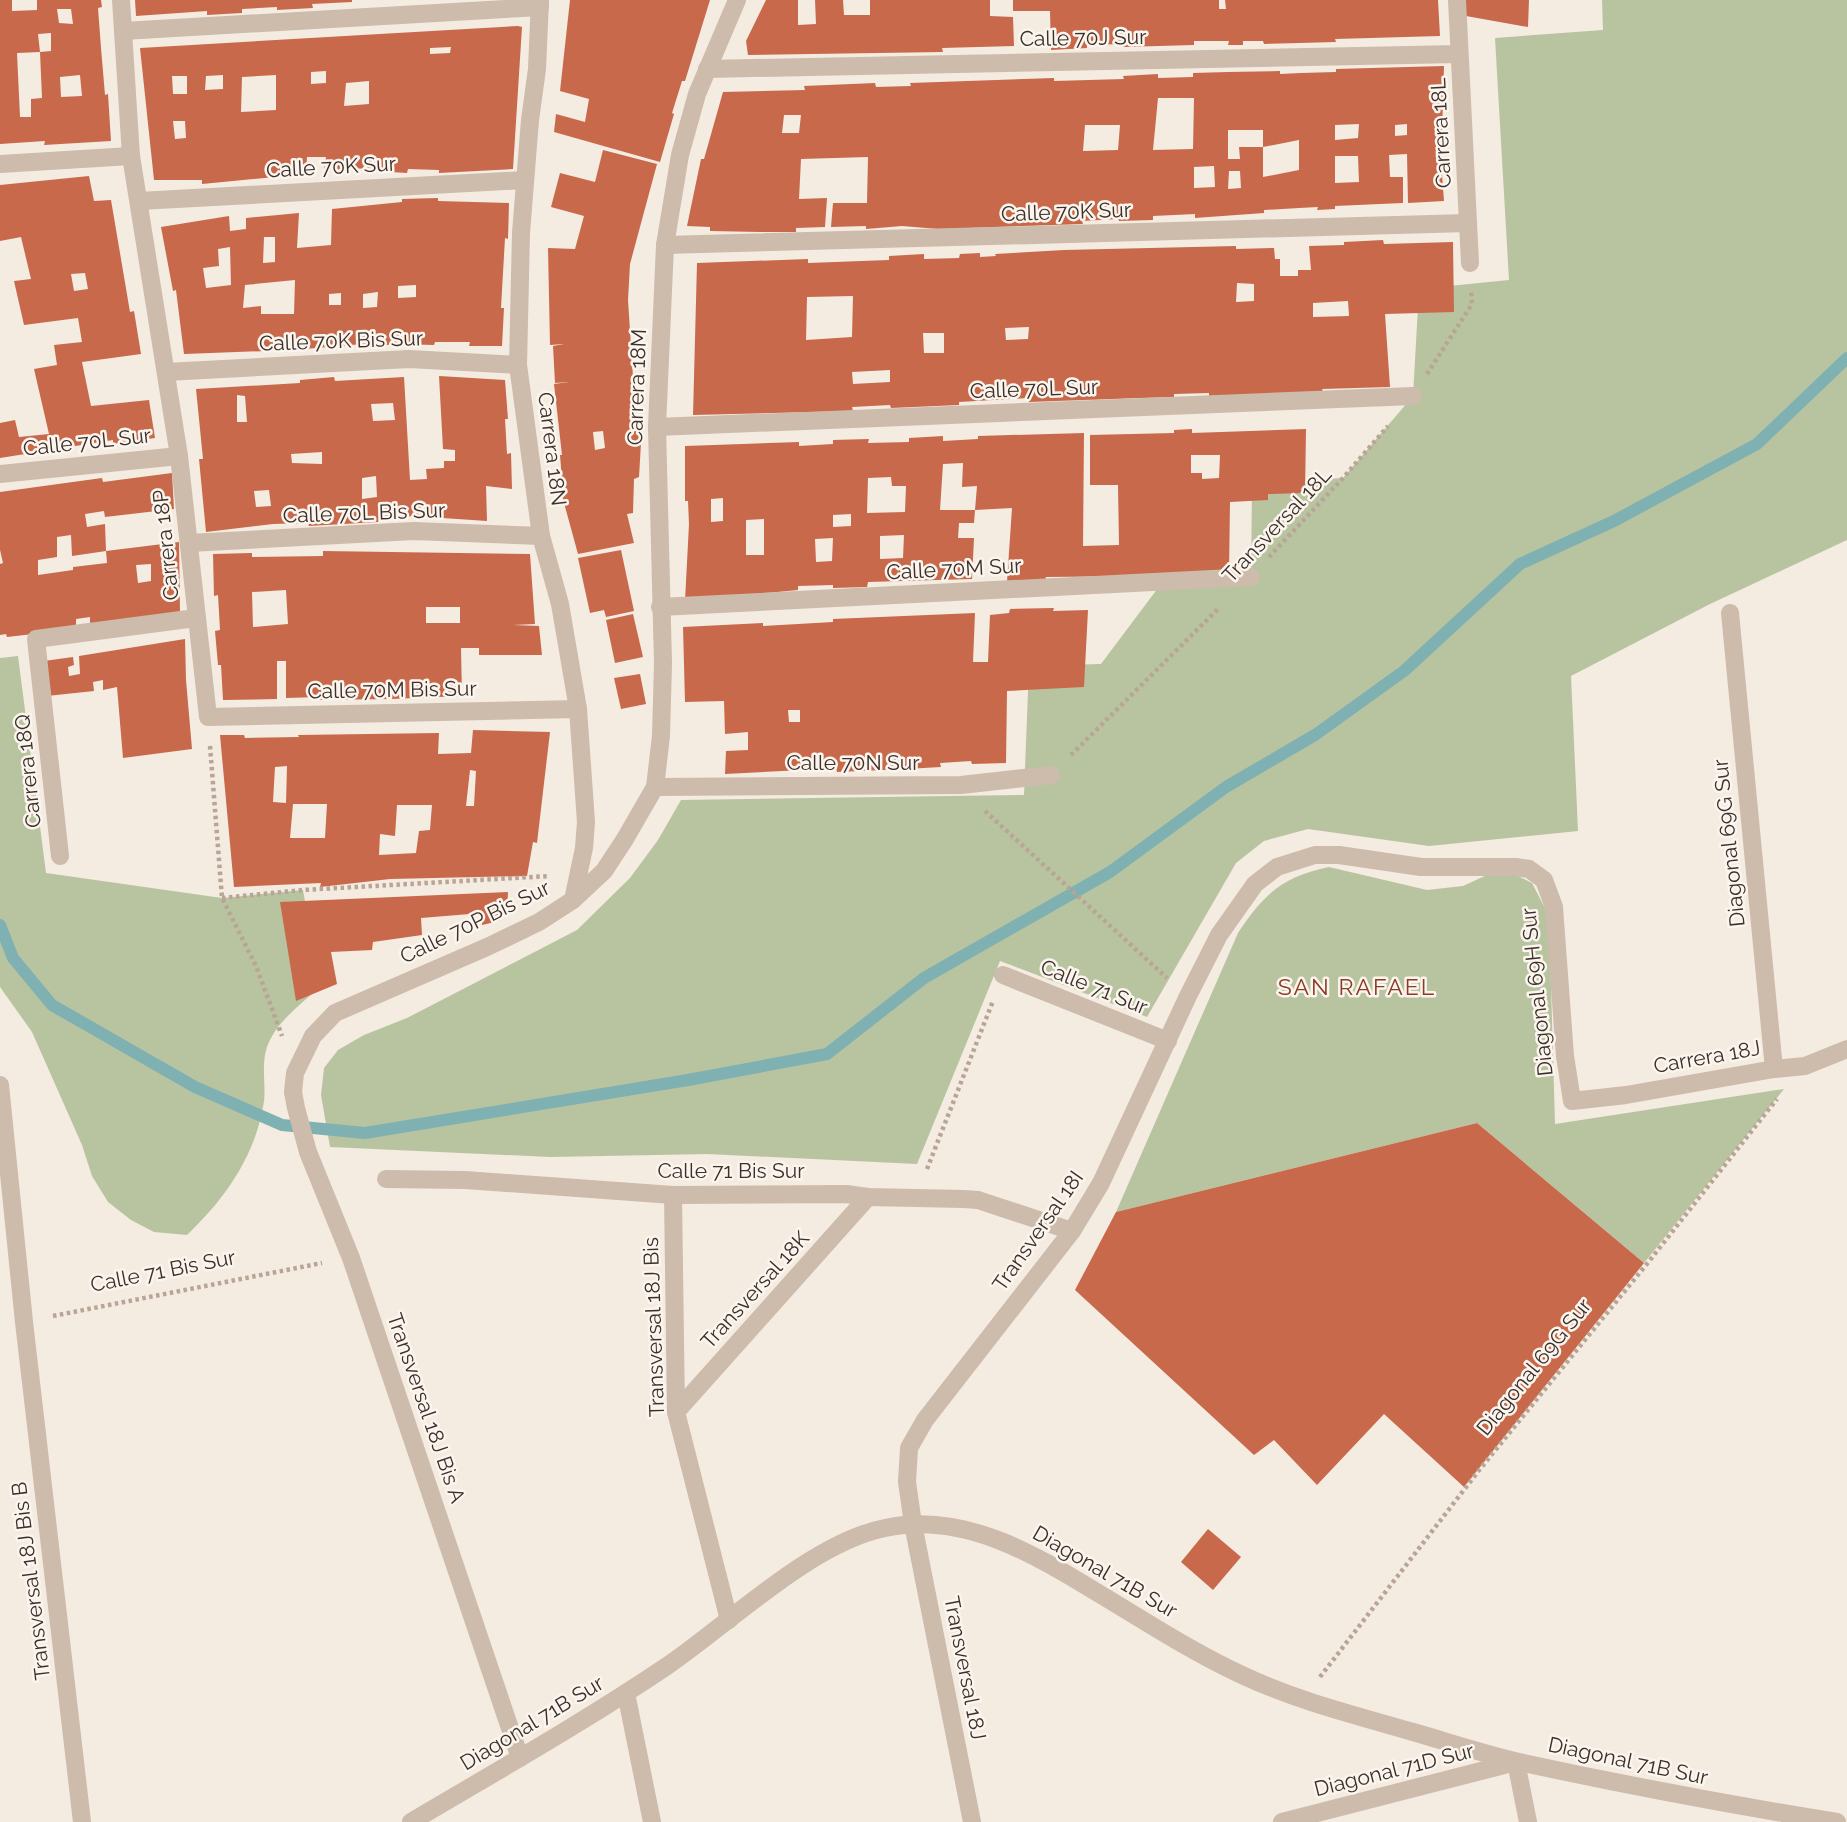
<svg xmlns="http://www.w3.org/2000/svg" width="1847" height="1822" viewBox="0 0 1847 1822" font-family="Raleway,sans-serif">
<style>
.green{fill:#b8c4a0}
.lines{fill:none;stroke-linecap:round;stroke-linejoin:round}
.stream{stroke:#7fb0b2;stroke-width:12}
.building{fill:#c8694b;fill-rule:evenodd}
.path{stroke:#b9a596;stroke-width:4.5;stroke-dasharray:3.5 3.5;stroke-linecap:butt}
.minor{stroke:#cdbbac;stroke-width:18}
.labels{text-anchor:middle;stroke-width:5;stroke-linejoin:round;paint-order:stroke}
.street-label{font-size:21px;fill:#3b302b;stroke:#fbf5ee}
.neighbourhood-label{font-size:23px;letter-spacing:2px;fill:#8c3b22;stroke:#fbf5ee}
</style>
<rect width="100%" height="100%" fill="#f4ebe1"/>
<!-- green -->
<g class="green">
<polygon points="1602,0 1847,0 1847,540 1710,604 1571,676 1578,831 1429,846 1308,829 1264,841 1236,863 1147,1017 1000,961 917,1164 707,1154 551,1157 330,1147 321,1095 324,1068 338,1050 364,1035 407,1018 577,930 630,878 658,840 681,800 1024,795 1029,666 1101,664 1161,584 1251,583 1252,483 1343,478 1413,396 1419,289 1509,280 1495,38 1603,30"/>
<path d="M18,656l28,217 176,25 81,-8 17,97c-19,17 -44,35 -53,60 -6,18 -1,37 -3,54 -8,54 -38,97 -77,134l-33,-3 -23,-12 -23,-18 -16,-26 -10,-31 -50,-113 -32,-45v-329z"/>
<path d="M1329,867l98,23 36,-4 24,-11h29l16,8 17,33 6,208 229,-35 -140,174 -167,-140 -361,89 122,-279c26,-39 44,-56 91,-66z"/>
</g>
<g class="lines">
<!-- stream -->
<polyline class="stream" points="0,925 13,958 52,1005 195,1087 282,1125 365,1133 688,1080 827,1054 924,978 1110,872 1226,787 1315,735 1404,671 1520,564 1614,521 1757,444 1847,358"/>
</g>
<!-- building -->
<g class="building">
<path d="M0,0h12v11l25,-1v-10h64l1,7 -4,1 3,40 4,47 3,-1 3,47 -67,4 1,-4 -45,3zM57,9h14l2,15 -14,-1zM51,33v18l-11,1 2,46 -11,1v18h-11l-3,-64 23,-1 -2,-18zM80,75l2,21 -21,1 -1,-20z"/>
<polygon points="135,0 352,0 352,2 312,4 313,8 277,10 277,7 242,9 242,13 207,15 207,11 136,16"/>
<polygon points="570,0 710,0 685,81 682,81 672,113 674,114 660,162 554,132 556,114 585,122 589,99 560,91"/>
<polygon points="766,0 798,0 798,25 816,24 815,0 843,0 844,15 870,15 870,0 990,0 990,16 1013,17 1014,46 942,48 943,52 748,55 746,41"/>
<polygon points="1013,0 1219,0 1219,9 1226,9 1225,0 1438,0 1440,36 1335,39 1336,42 1299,43 1264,44 1263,41 1243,41 1243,45 1228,45 1229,41 1194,41 1194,45 1123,47 1123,44 1087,45 1087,48 1051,50 1050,11 1013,11"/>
<polygon points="1466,0 1529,0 1528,27 1466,16"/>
<path d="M518,26l4,1 -9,142 -74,4v-3l-31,-1 -1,4 -33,-2v-3l-50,2 2,-13h-19l-1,17 -104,10v-4h-48l-14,-132zM451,47l-1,6 -20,1v-6zM326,71v12l-15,1v-12zM223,75v14l-18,1 1,-14zM276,75v35l-35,2 1,-35zM172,76h15v18h-14zM369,81v23l-25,2 2,-23zM173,121h12l1,17 -11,1z"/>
<path d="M1444,66l-2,68h-3l5,67 -36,2 -1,-49 -18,1 1,22h13v26l-68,3v3l-18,1 1,-3 -19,1 -35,2v3l-69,5v-4l-42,2v4l-34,1 -1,-2 -36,2 1,3 -144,5 -37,-3 -36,3v-3l-35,1 2,-24h34l1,-46 -67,2 -2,40 28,-1 -2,29 -29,1v4h-36l-50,-1v-4l-23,-1 14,-67h3l19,-67 82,-2 -1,-4 71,-3 1,4 35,-1 -1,-3 144,-5v3l70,-2 -1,-3 35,-2v4l35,-1v-4l35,-1 52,-1v3l21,-1 35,-1v-3zM1158,98h36l-1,51 -40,1zM784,115h17l-2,18h-17zM1359,124l-1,14 -23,2v-15zM1407,124v11l-12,1v-11zM1085,125h35l-2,25 -35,1zM1228,130h35v17l36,-7v30l-36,7v-30h-24l1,12h-12zM1335,156h23l1,26 -24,1zM1214,166l1,21 -21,1v-21zM1229,171h11l1,17 -13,1z"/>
<path d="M603,150l54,14 -27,100 -2,36 7,108 6,35 -2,34 -5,2 -1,34 -6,1 7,29 -56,11 -17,-62h2l-3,-37h2l-8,-71 15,-2 -14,1 -2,-37 11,-2 -14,1 -2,-97 27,1 9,-33 -33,-9 9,-34 35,9zM603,431l2,17 -10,2 -2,-18z"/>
<path d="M89,176l5,25 17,-1 19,112 4,-1 7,43 -59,8 9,44 58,-6 6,38 -42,6v-4l-113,18v-35l15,-3 4,17 30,-3 -15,-65 23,-4 -3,-20 28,-3 -4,-24 -54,7 -10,-44 17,-2 -10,-42 -21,4v-56zM85,273l3,16 -14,2 -3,-17z"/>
<path d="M438,198v3l71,2 -1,36 -3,-1 -4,70h3l-2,38h-33l1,-4h-35l-1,3 -38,-1 -33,4v-4l-70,6 -109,4 -8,-64 -3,1 -12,-64 68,-11 1,15 16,-2v-11l53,-5 -2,35 34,-3 1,-36 70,-7v-3zM264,237h11v25l-12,1zM230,247l1,38 -25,3 -3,-20 16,-2 -1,-17zM295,280l-1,34h-33v-8l-18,2 2,-23zM416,285v12l-18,1v-12zM378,292l-1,15 -14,1v-14zM341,293v12h-12v-11z"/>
<path d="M1383,240l1,4 69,-2 1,70 -69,2 5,73 -68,2 1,3 -114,4v-3l-35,1v3l-35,1 -110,4 -1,-4 -69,4v3l-68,3 -1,-3 -38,2 1,4 -160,4 4,-152 111,-4v4l81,-3v-4l35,-2v5l35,-1 1,-4 20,-1v4l16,-1 -1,-2 69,-4 172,-4v3l38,-1 1,11h5v17h18v-6h13l-2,-24 35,-1v-3zM1237,283l17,1v17l-18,1zM853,296l-1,41 -46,3 1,-43zM1348,301l1,15 -36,1v-14zM1029,327l-1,12 -22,1 -1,-12zM923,333h21v20h-20zM890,370v12l-37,2 -1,-12z"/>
<path d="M439,376l66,4 3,39h-3l2,35 4,-1 1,36 -26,-3 1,35 -74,-5 -34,3 -1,3 -69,4 -1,-3 -35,1 -67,8 -7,-73h4l-7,-70 104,-6v-3l34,-3 1,4 69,-4 6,103 17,-1 -1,-10 18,-1v-7h11v-11l-12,-1zM237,395l8,1 2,26h-10zM393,403l2,17 -22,1 -2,-17zM322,452v12l-30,-1 -1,-9zM376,476l1,21 -15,2v-21zM269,490l2,16 -15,1 -2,-16z"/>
<path d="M1192,429v4l114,-4 -1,64 -37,1v6l-38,2 -1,73 -183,2 -1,4 -38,1 5,-74 -37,2 -1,13h-15l-1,15h16l-2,41 -104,3 -1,5 -34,1v-3l-35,1v4l-113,11 4,-77 -1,-23h-3v-55l114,-4v4l34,-2v-4l36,-1 -1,4 41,-1v-4l34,-2v5l35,-2v-3l106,-3 -1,113 36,-1 -1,-60h-28v-50l84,-2v-3zM1191,455h29l-1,23 -17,1v-6h-11zM963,463l-1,24 15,-1 -2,24h-35l3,-46zM891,477l1,9h14l-1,26 -38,1 1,-35zM723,498v23l-12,1v-23zM851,514v12l-18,1v-12zM764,519v36h-18v-35zM904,535l-1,23 -23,1v-23zM833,538l-1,23 -16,1 -1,-23z"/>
<path d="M172,473l2,36 -69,8 -1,-6 -19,3 2,13 18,-3 1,27 -34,5 -1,-21 -14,2v20l-19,3v15l35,-5v-3l34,-4 -1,-12 73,-9 1,71 -90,11v-7l-14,2v7l-34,7 -35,4 -1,-3 -6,1v-71l3,-1 -3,-13v-58l102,-14 1,4zM151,564v17l-13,2 -2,-18z"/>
<polygon points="621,550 634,611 606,617 604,610 590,613 578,558"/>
<path d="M323,551l207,3 5,70 -22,1 26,1 3,29h-63v-7h-18l1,48 -71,3 -72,1 1,-3 -34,1v-37h-9v38l-54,1 -2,-35h-3l-3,-34 5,-1 -2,-35 -4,1 -1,-42 39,-1v4l71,-1zM286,590l2,34 -35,3 -1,-35zM426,607h34v16h-34z"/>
<path d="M1054,608l-1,3 35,-1 -4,77 -77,4 -1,72 -34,1 -1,-3 -31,2 1,4 -35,2 -69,3 -1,-4 -34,2 -77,4 1,-23 22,-1v-18l-23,2 -1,-33 -39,1 -2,-75 80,-4v3l70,-4v-3l142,-6 -2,49h15l2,-47 19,-2 1,-4zM788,710h12v12h-11z"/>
<polygon points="633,614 643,657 615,663 606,620"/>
<polygon points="185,639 186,680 192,749 123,758 117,687 103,690 103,680 93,682 94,691 47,696 44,661 73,657 74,665 68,667 69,676 80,674 79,656"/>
<polygon points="640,674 646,704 621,709 614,678"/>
<path d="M473,730l77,2 -13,111 -4,-1 -6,34 -137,3 -70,8 1,-4 -87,4 -14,-152h24l1,3 54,-1 -1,-2 141,-2 -1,21 33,-1zM287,766l-1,37 -13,-1 2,-35zM470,770l6,1 -2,35h-8zM293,804h34l-2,34h-35zM397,805h35l-2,25 -11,1 -3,22 -37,2 1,-21 15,2z"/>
<polygon points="508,892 507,913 499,921 482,925 482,913 421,918 422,935 373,942 372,950 331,952 337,984 296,1001 280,902"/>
<polygon points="1477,1123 1644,1263 1464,1487 1384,1414 1317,1485 1274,1440 1254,1455 1075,1290 1116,1212"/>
<polygon points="1208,1529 1241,1557 1213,1590 1181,1562"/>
</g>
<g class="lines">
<!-- path -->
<g class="path">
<polyline points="1427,374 1472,304 1471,291"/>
<polyline points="1269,557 1343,478 1388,426"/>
<polyline points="210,746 222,898 256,966 282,1036"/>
<polyline points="1071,755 1219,608"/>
<polyline points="985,811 1167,978"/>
<polyline points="222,898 303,890 550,876"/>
<polyline points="927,1169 993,1001"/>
<polyline points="53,1316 322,1263"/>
<polyline points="1320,1677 1480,1469 1646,1265 1777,1099"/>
</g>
<!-- minor -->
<g class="minor">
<polyline points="121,0 131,156 179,456 208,717 578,709"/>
<polyline points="540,0 537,69 530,120 521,233 518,365 541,536 560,604 578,709 586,822 584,848 573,900"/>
<polyline points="1457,0 1470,263"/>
<polyline points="123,31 540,7"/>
<polyline points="707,69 1459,54"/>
<polyline points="0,164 131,156"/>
<polyline points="139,201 525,180"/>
<polyline points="665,245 1468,223"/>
<polyline points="166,372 409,359 518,365"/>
<polyline points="657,427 1413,396"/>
<polyline points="0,474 179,456"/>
<polyline points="189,543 414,531 541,536"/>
<polyline points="660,607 1251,577"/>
<polyline points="1730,613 1774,1069"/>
<polyline points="655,787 961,785 1051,775"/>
<polyline points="60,856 36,639 196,618"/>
<polyline points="1003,975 1168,1041"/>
<polyline points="0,1085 24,1322 82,1822"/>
<polyline points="386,1179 465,1180 673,1195 846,1194 868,1197 964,1199 978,1200 1072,1231"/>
<polyline points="673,1195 676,1412 729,1620"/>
<polyline points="676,1412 868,1197"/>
<polyline points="626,1693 652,1822"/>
<polyline points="520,1758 351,1258 308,1152 296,1108 293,1092 295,1073 313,1036 335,1013 487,947 539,922 573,900 604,871 625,839 655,787 661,736 663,663 657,427 665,245 680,155 697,94 737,0"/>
<polyline points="1516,1762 1528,1822"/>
<path d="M411,1822c86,-51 173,-100 256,-156 63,-43 144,-123 218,-138 78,-17 149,26 213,65 47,28 94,59 144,82 55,26 113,40 171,57 35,10 71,22 106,30 106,23 212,43 318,60"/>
<polyline points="972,1822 913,1524 907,1482 909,1448 925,1420 1072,1231 1101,1183 1188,996 1219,935 1255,884 1277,867 1315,855 1339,855 1421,867 1516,867 1529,869 1544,880 1554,907 1565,1056 1572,1101 1626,1095 1774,1069 1805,1066 1847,1049"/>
<polyline points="1282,1822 1516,1762"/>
</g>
</g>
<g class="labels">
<!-- street labels -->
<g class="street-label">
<text transform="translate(1083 38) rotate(-1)" y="7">Calle 70J Sur</text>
<text transform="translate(1441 133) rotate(-93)" y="7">Carrera 18L</text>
<text transform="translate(331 167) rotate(-3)" y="7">Calle 70K Sur</text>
<text transform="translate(1066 212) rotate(-2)" y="7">Calle 70K Sur</text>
<text transform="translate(341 341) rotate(-2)" y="7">Calle 70K Bis Sur</text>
<text transform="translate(637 387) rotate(-88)" y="7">Carrera 18M</text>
<text transform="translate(1034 389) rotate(-2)" y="7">Calle 70L Sur</text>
<text transform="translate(87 442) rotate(-6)" y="7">Calle 70L Sur</text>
<text transform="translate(552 449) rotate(83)" y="7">Carrera 18N</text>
<text transform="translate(364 513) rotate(-2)" y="7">Calle 70L Bis Sur</text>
<text transform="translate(1277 525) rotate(-47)" y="7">Transversal 18L</text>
<text transform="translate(166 545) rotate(-96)" y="7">Carrera 18P</text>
<text transform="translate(954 569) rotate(-3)" y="7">Calle 70M Sur</text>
<text transform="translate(392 690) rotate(-1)" y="7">Calle 70M Bis Sur</text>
<text x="853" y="770">Calle 70N Sur</text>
<text transform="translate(28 771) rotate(-96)" y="7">Carrera 18Q</text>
<text transform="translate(1729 843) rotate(-96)" y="7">Diagonal 69G Sur</text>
<text transform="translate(475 922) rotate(-26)" y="7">Calle 70P Bis Sur</text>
<text transform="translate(1094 987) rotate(22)" y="7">Calle 71 Sur</text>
<text transform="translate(1537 992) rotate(-96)" y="7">Diagonal 69H Sur</text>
<text transform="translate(1707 1057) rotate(-10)" y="7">Carrera 18J</text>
<text x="731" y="1178">Calle 71 Bis Sur</text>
<text transform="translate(1038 1231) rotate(-55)" y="7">Transversal 18I</text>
<text transform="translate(163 1271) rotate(-11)" y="7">Calle 71 Bis Sur</text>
<text transform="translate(755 1290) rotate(-48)" y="7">Transversal 18K</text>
<text transform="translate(654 1327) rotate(-92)" y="7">Transversal 18J Bis</text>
<text transform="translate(1534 1367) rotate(-51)" y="7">Diagonal 69G Sur</text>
<text transform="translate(426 1408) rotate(71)" y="7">Transversal 18J Bis A</text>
<text transform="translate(1105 1572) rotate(30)" y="7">Diagonal 71B Sur</text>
<text transform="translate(31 1581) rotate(-97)" y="7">Transversal 18J Bis B</text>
<text transform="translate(965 1668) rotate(79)" y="7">Transversal 18J</text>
<text transform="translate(532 1723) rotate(-31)" y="7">Diagonal 71B Sur</text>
<text transform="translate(1628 1761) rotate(12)" y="7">Diagonal 71B Sur</text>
<text transform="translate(1394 1770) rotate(-14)" y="7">Diagonal 71D Sur</text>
</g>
<!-- neighbourhood labels -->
<g class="neighbourhood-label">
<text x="1357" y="995">SAN RAFAEL</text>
</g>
</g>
</svg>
